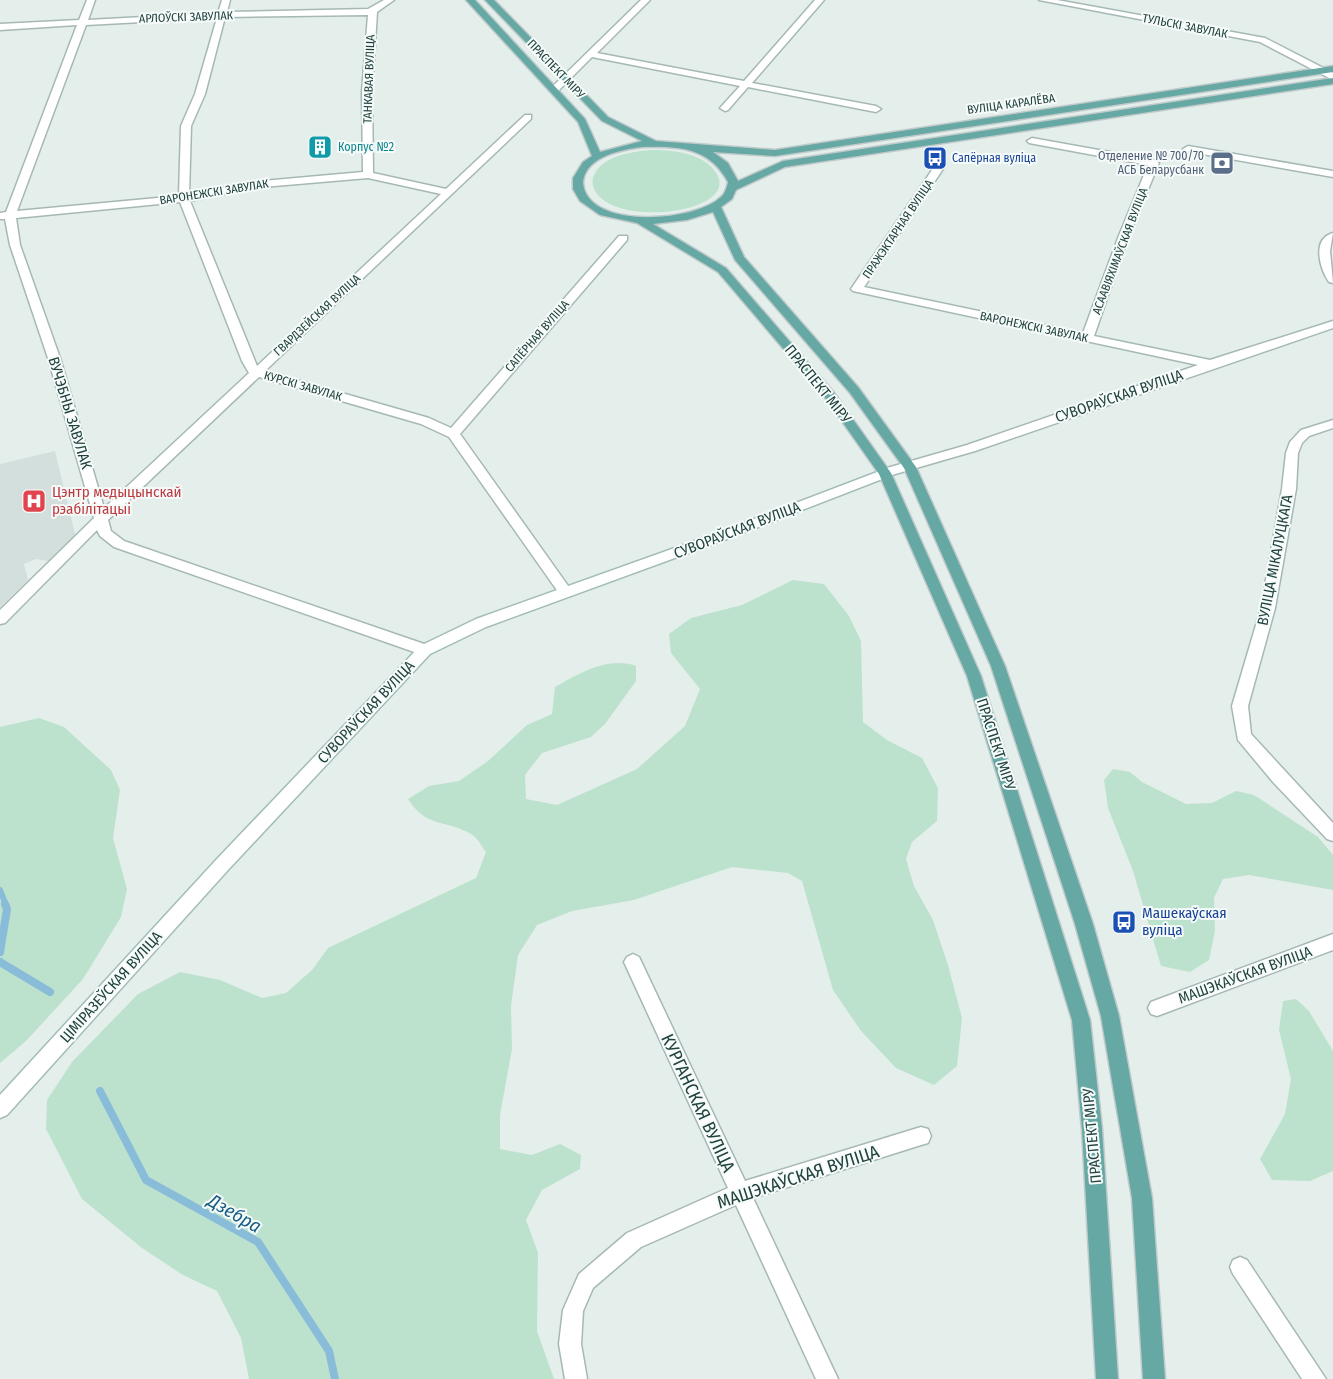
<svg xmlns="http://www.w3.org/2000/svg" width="1333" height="1379" viewBox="0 0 1333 1379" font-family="'Fira Sans Condensed',sans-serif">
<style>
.built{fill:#d2dfdc}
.green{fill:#bce2cd}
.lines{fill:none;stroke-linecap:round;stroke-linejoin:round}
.stream-far1{stroke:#88bcd8;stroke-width:6}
.stream{stroke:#88bcd8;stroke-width:8}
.street-casing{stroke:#a6b8b5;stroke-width:3}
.secondary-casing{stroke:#a2bcb8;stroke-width:3}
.primary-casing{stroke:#c1caca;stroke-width:3}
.street{fill:#fff;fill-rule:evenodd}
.secondary{fill:#fff;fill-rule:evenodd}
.primary{fill:#65a8a4;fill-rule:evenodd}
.labels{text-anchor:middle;stroke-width:4;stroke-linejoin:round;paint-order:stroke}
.far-street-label{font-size:12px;fill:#214340;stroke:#f6fbf9}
.far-culture-label{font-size:12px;fill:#0d838f;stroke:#f6fbf9;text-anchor:start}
.far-service-label{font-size:12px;fill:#4e5e75;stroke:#f6fbf9;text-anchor:end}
.far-transit-label{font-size:12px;fill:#164399;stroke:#f6fbf9;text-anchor:start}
.street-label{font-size:15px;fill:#214340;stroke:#f6fbf9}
.health-label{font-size:15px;fill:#be3a42;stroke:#f6fbf9;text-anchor:start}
.transit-label{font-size:15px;fill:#164399;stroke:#f6fbf9;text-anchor:start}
.near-street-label{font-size:18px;fill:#214340;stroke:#f6fbf9}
.near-water-label{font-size:19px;font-style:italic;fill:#155d85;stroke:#f6fbf9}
</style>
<rect width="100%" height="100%" fill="#e4efec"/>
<!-- built -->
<polygon class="built" points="55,451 76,538 63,552 48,561 36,559 24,564 28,580 0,607 0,464"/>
<!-- green -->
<g class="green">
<path d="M650,150c21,0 50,2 64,20 33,40 -89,59 -117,24 -5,-7 -6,-14 -2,-21 11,-18 37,-21 55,-23z"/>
<path d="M793,580l31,4 25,32 12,25 2,81 24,18 35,18 16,30 -1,33 -25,21 -6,17 8,27 19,34 15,45 14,53 -5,48 -23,19 -38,-17 -35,-37 -28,-41 -31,-109 -14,-8 -56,-6 -98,33 -62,11 -35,14 -19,30 -7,51 1,43 -12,66v34l32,6 28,-11 21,11 -1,14 -38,21 -16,30 12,33 -1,78 17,48h-305l-8,-41 -24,-47 -34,-16 -41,-27 -60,-49 -36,-70 1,-29 25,-38 66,-68 42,-22 40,8 42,18 24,-5 26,-23 16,-22 148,-70 10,-26c-4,-5 -9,-15 -15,-18 -25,-15 -44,-5 -63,-35l21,-13 30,-5 29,-20 39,-36 25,-11 3,-27c24,-13 52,-31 81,-21v15l-31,43 -14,13 -49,16 -17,22 1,24 31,6 80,-36 48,-43 15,-37 -29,-36 -2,-19 22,-16 51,-13z"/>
<polygon points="39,718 64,727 111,770 120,790 113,838 127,889 121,917 83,979 27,1040 0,1063 0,727"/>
<polygon points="1113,769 1130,772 1142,782 1186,804 1212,803 1236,791 1254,795 1318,837 1333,855 1333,890 1249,875 1223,879 1214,898 1215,931 1209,960 1190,972 1161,966 1133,871 1108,808 1104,780"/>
<polygon points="1296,999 1309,1011 1333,1051 1333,1171 1310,1181 1272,1180 1260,1159 1285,1114 1291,1079 1279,1030 1283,1001"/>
</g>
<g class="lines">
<!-- stream-far1 -->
<polyline class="stream-far1" points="0,890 6,905"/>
<!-- stream -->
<g class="stream">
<polyline points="0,952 7,909 5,904"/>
<polyline points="0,962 50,992"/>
<polyline points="100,1091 146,1180 258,1242 329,1351 335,1379"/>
</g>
<!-- street casing -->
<g class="street-casing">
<g id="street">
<path d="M87,0h8l-7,20 130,-7 4,-13h8l-3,12 141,-3 16,-9h10l-17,12 -5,80 1,81 73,16 79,-74h6v4l-266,252 164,47 22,10 168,-192h8v4l-167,194 111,156 2,3 -2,3h-10l-112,-159 -28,-13 -162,-47 -151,143 3,11 13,10 306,105 2,4 -2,4h-10l-306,-107 -14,-11 -3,-6 -92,93 -5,1v-14l94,-92 -46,-160 -38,-113 -5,-26h-5v-6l6,-1 71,-187 -77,5v-6l79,-4zM368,15l-6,77 1,80 -111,10 -63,13 2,-69 14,-32 20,-77zM217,18l-22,76 -14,32 -2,70 -162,15 69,-186zM368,178l73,16 -184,172 -67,-165 62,-13zM180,202l62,159 7,12 -145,135 -44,-150 -40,-113 -4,-27z"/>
<polygon points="641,0 650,0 597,53 744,81 815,0 824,0 752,83 876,106 881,109 876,112 748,87 728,110 725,111 720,108 740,86 592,57 557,92 551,92 551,88"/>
<polygon points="1039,0 1057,0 1265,38 1333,73 1333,80 1260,42"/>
<polygon points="1032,138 1154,160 1159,163 1128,238 1094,336 1210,360 1333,321 1333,328 975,451 885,477 880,476 879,473 880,470 967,445 1198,365 853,291 851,289 934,167 938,166 943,169 864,287 1083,333 1118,238 1148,165 1029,143 1027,141"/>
<polygon points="1188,146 1333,171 1333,177 1185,151 1183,149"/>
<path d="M1333,233l-3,18 3,32 -4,-1c-9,-13 -18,-43 4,-49z"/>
<polygon points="1333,420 1333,428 1309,436 1302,443 1298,453 1296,489 1275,608 1248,706 1251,734 1333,823 1333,841 1327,839 1273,782 1238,740 1232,706 1261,608 1282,489 1286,453 1290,442 1301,430"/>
<polygon points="1333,934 1333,950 1157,1016 1151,1014 1148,1008 1151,1002"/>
<polygon points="633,954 639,957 745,1181 921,1127 928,1129 931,1136 928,1143 921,1145 753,1198 838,1379 816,1379 736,1205 641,1247 593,1288 583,1311 581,1344 587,1379 565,1379 559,1344 563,1310 579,1274 627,1233 728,1188 624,962 627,957"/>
<polygon points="1240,1257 1247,1260 1326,1379 1302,1379 1233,1274 1230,1267 1233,1260"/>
</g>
</g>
<!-- secondary casing -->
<g class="secondary-casing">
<polygon id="secondary" points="885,469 891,473 890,476 735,536 486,627 430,654 228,870 7,1115 0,1118 0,1095 216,860 420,646 476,619 725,530"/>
</g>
<!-- primary casing -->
<g class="primary-casing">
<path id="primary" d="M466,0h9l110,119 15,33 42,-11 -40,-20 -117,-121h9l114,117 48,24 119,9 558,-84v6l-558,84 -62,-4 15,11 10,18 45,-20 550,-83v6l-548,83 -49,23 -4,9 -11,8 23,50 114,130 58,80 89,199 88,258 26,92 33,182 13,181h-22l-11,-181 -31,-182 -26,-92 -84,-258 -87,-198 -54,-75 -115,-133 -22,-48 -26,8 -34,4 73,44 109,126 56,79 90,203 109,344 12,109 16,250h-22l-14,-250 -10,-109 -105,-344 -88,-202 -52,-74 -109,-128 -81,-49 -37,-8 -20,-14 -7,-12v-11l10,-16 9,-6 -14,-34zM642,147c37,-1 67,0 86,35 -1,5 -3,11 -6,14 -26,27 -137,34 -139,-14 3,-26 38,-32 59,-35z"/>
</g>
<!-- street -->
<use href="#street" class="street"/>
<!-- secondary -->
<use href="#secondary" class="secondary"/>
<!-- primary -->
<use href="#primary" class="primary"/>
</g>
<!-- icons -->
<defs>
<g id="building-square" transform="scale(1.25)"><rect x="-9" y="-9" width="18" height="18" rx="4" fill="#0f9aa8" stroke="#f6fbf9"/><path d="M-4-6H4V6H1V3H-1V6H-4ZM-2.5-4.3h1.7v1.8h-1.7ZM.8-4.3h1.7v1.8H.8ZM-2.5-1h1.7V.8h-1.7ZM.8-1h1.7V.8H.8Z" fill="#fff"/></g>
<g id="bus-square" transform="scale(1.25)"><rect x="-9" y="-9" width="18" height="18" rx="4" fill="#1a4fb4" stroke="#f6fbf9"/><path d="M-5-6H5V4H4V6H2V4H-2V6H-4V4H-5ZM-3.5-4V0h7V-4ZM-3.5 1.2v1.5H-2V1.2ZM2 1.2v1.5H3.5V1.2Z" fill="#fff"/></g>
<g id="bank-square" transform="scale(1.25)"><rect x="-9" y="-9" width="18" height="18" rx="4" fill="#5c6f8a" stroke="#f6fbf9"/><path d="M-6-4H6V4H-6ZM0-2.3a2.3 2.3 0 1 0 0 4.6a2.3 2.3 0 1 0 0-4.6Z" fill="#fff"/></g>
<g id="hospital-square" transform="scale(1.25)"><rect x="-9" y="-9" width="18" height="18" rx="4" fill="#e0444e" stroke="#f6fbf9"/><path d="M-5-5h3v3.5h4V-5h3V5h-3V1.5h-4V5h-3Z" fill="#fff"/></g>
</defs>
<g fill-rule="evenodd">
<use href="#building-square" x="320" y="147"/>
<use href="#bus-square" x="935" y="158"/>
<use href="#bank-square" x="1222" y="163"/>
<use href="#hospital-square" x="34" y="501"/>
<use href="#bus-square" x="1124" y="922"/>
</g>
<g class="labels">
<!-- far-street labels -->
<g class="far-street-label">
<text transform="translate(186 17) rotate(-2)" y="4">АРЛОЎСКІ ЗАВУЛАК</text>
<text transform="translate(1185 26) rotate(11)" y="4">ТУЛЬСКІ ЗАВУЛАК</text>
<text transform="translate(556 69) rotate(46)" y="4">ПРАСПЕКТ МІРУ</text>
<text transform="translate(369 79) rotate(-88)" y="4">ТАНКАВАЯ ВУЛІЦА</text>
<text transform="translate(1011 104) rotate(-8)" y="4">ВУЛІЦА КАРАЛЁВА</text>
<text transform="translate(214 192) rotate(-9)" y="4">ВАРОНЕЖСКІ ЗАВУЛАК</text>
<text transform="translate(898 229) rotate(-56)" y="4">ПРАЖЭКТАРНАЯ ВУЛІЦА</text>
<text transform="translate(1120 251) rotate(-69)" y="4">АСААВІЯХІМАЎСКАЯ ВУЛІЦА</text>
<text transform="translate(317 315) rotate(-43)" y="4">ГВАРДЗЕЙСКАЯ ВУЛІЦА</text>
<text transform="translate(1034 327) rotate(12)" y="4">ВАРОНЕЖСКІ ЗАВУЛАК</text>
<text transform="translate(537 336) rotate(-49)" y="4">САПЁРНАЯ ВУЛІЦА</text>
<text transform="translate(303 386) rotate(16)" y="4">КУРСКІ ЗАВУЛАК</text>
</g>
<!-- far-culture labels -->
<g class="far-culture-label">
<text x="338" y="151">Корпус №2</text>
</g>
<!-- far-service labels -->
<g class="far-service-label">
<text x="1204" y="160">Отделение № 700/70<tspan x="1204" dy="14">АСБ Беларусбанк</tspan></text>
</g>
<!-- far-transit labels -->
<g class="far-transit-label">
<text x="952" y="162">Сапёрная вуліца</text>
</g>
<!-- street labels -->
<g class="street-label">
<text transform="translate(818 384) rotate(51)" y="5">ПРАСПЕКТ МІРУ</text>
<text transform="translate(1119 396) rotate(-19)" y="5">СУВОРАЎСКАЯ ВУЛІЦА</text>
<text transform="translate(70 413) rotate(73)" y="5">ВУЧЭБНЫ ЗАВУЛАК</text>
<text transform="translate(737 530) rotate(-21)" y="5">СУВОРАЎСКАЯ ВУЛІЦА</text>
<text transform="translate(1275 560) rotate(-79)" y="5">ВУЛІЦА МІКАЛУЦКАГА</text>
<text transform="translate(366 712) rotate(-47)" y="5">СУВОРАЎСКАЯ ВУЛІЦА</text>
<text transform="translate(996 744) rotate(72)" y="5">ПРАСПЕКТ МІРУ</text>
<text transform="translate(1245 975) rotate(-20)" y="5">МАШЭКАЎСКАЯ ВУЛІЦА</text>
<text transform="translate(111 987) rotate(-48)" y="5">ЦІМІРАЗЕЎСКАЯ ВУЛІЦА</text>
<text transform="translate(1092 1136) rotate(-95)" y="5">ПРАСПЕКТ МІРУ</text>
</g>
<!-- health labels -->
<g class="health-label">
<text x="52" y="497">Цэнтр медыцынскай<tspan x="52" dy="17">рэабілітацыі</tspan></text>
</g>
<!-- transit labels -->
<g class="transit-label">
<text x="1142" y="918">Машекаўская<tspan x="1142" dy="17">вуліца</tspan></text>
</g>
<!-- near-street labels -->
<g class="near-street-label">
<text transform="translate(698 1103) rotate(65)" y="6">КУРГАНСКАЯ ВУЛІЦА</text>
<text transform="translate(798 1177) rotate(-18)" y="6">МАШЭКАЎСКАЯ ВУЛІЦА</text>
</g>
<!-- near-water labels -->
<g class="near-water-label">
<text transform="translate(235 1213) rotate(30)" y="7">Дзебра</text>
</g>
</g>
</svg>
